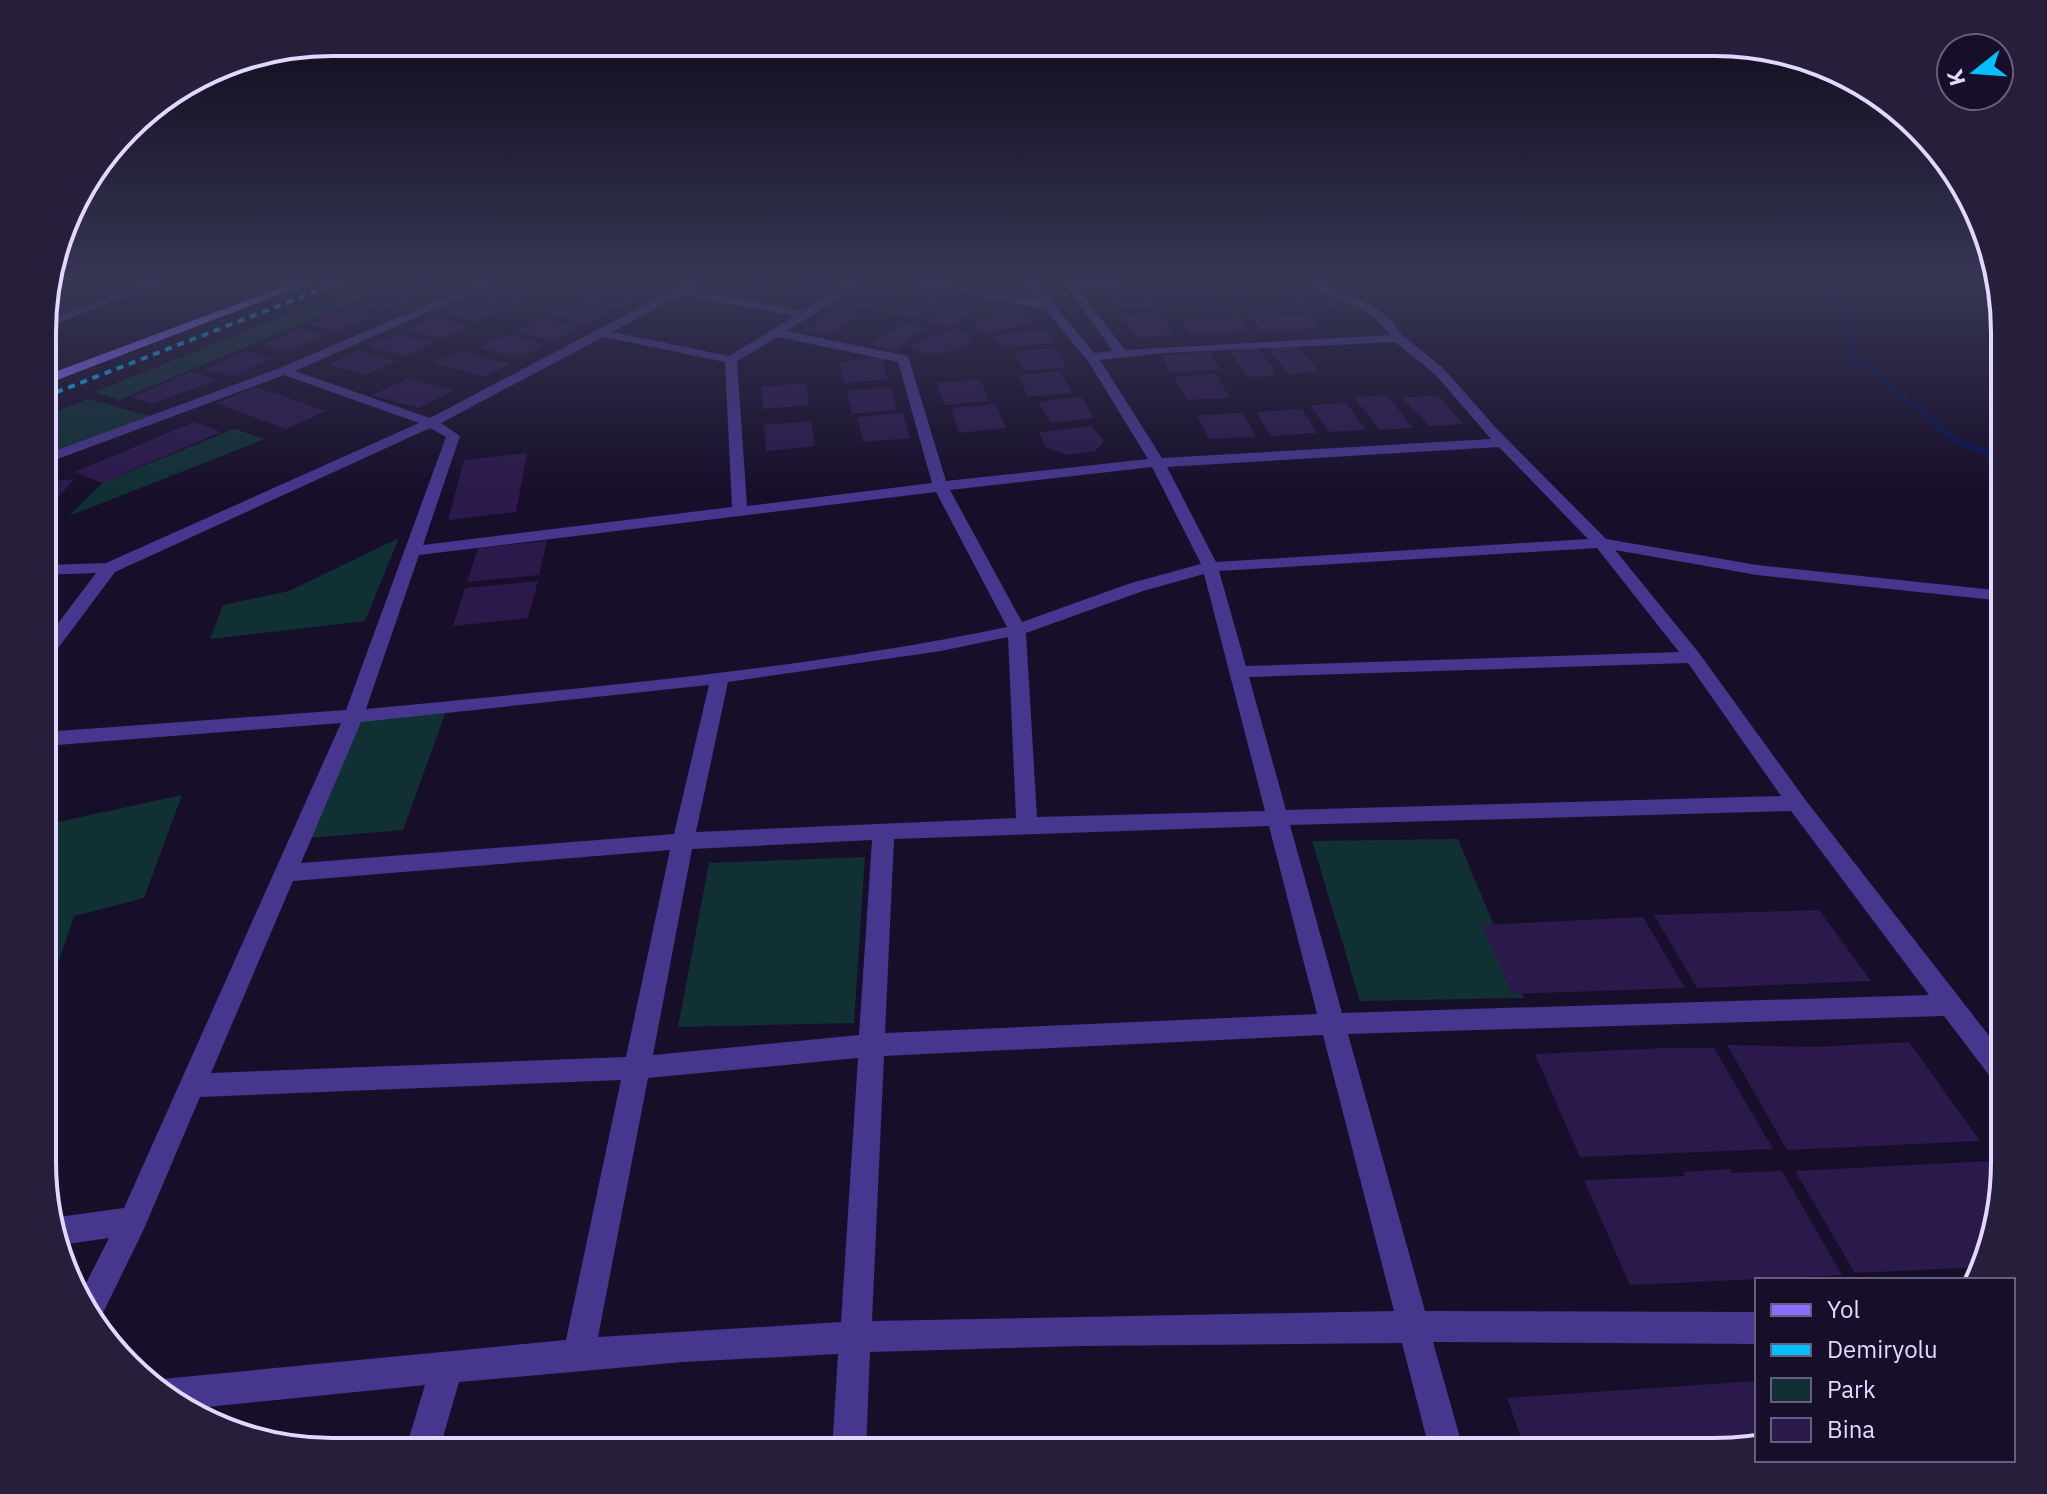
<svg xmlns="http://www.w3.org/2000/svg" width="2047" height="1494" viewBox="0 0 2047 1494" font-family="'IBM Plex Sans',sans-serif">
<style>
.green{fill:#113034}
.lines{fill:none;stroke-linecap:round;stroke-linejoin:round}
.stream-far1{stroke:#06154b;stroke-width:5}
.stream{stroke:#06154b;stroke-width:6}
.building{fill:#2b194c}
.street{fill:#46368d;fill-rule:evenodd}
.secondary{fill:#886eff;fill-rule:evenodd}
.rail{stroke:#03bfff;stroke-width:4;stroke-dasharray:7 6;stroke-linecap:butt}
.rim{fill:none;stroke:#e2d7ff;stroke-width:4}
</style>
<rect width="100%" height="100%" fill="#170e2a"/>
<!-- green -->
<g class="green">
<polygon points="369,282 401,282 119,400 94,392"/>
<polygon points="88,399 149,416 44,464 44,416"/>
<polygon points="234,429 265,439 69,516 102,483"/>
<polygon points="399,538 365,621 210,639 223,605 289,591"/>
<polygon points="446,711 403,830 309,838 357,720"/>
<polygon points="182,795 144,898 74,916 44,1006 44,825"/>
<polygon points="1458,839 1524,998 1360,1001 1312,841"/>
<polygon points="865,857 854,1023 678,1027 709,863"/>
</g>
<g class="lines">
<!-- stream-far1 -->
<polyline class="stream-far1" points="1824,282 1852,315 1853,356 1943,429"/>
<!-- stream -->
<polyline class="stream" points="1940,427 1960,443 2004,458"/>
</g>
<!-- building -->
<g class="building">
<polygon points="410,282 449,282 426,292 400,287"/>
<polygon points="511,282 561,282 540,292 507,284"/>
<polygon points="613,282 669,282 647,294 612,287"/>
<polygon points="753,282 785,282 766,294 741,289"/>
<polygon points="805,282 838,282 808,301 782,297"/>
<polygon points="1191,282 1207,282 1217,295 1163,299 1151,285"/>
<polygon points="1217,282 1274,282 1280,289 1227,293"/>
<polygon points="880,286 901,290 871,309 849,305"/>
<polygon points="1138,286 1155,307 1118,310 1103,289"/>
<polygon points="1307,287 1346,305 1316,313 1278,294"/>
<polygon points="498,288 532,296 508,307 475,299"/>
<polygon points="602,289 639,298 616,309 578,300"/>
<polygon points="391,290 417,296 383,311 357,305"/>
<polygon points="918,294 940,298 911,319 889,314"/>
<polygon points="956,301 979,306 951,327 928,322"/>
<polygon points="467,303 501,311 476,322 442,314"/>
<polygon points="571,303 610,312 585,324 546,315"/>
<polygon points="347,309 373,315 336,331 310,324"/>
<polygon points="838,309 860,314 828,335 805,331"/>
<polygon points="1157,311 1175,335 1137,338 1120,315"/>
<polygon points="1017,312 1033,323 986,334 971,323"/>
<polygon points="1307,313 1319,328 1261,331 1249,316"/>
<polygon points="1240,317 1250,332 1191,335 1181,319"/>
<polygon points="433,318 469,326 442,339 406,330"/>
<polygon points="541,319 580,328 554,341 515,331"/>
<polygon points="903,323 926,328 895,350 871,345"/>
<polygon points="300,328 327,335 288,352 261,345"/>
<polygon points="955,329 972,337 964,340 972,343 938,356 930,352 924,354 907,346"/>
<polygon points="1045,330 1052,343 1001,348 994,335"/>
<polygon points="397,334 433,343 405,356 368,347"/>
<polygon points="506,335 546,345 519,358 479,348"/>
<polygon points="1298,346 1319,372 1288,374 1268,348"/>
<polygon points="1054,348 1066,367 1025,371 1014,352"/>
<polygon points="1258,348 1275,371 1271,371 1274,376 1248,377 1230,351"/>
<polygon points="246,351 273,358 231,376 204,369"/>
<polygon points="358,351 396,361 366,375 329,365"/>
<polygon points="461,351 510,364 484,377 434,363"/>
<polygon points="1210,352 1220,370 1170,372 1162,355"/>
<polygon points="882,358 887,379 844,383 840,362"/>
<polygon points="1060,371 1072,393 1028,397 1018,375"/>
<polygon points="191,372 217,380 152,404 132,397"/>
<polygon points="1216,374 1230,398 1187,400 1174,377"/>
<polygon points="409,378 455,390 418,408 372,395"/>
<polygon points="980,379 989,401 944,405 937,383"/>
<polygon points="806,383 809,405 763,409 761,387"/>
<polygon points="256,387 326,411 286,429 216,403"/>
<polygon points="891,387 897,410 852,414 847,391"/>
<polygon points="1387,395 1413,428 1379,430 1354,397"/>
<polygon points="1438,396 1464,424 1429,426 1401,397"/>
<polygon points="1081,397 1094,418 1051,423 1038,402"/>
<polygon points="1346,403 1366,430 1329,432 1310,405"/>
<polygon points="996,404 1006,428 959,433 951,408"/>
<polygon points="1302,409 1317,433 1271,436 1256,412"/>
<polygon points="903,413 910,438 863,442 858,417"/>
<polygon points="1243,413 1256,437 1209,439 1197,415"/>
<polygon points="811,421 815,446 766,451 764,425"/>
<polygon points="194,422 221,432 102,483 75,472"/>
<polygon points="1091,426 1104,440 1101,445 1095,451 1067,455 1045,447 1039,432"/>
<polygon points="527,453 516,512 448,520 464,460"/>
<polygon points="74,479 44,514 44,482"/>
<polygon points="547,541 539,575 467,582 478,548"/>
<polygon points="538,581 528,618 453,626 465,588"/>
<polygon points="1819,910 1871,981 1697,988 1654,915"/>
<polygon points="1643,917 1685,988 1512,994 1482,925"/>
<polygon points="1909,1042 1980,1141 1787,1150 1727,1045 1815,1047"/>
<polygon points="1665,1048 1714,1048 1773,1149 1580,1157 1535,1054"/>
<polygon points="1990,1161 2004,1180 1989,1255 1983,1267 1855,1273 1795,1171"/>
<polygon points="1730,1169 1731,1173 1782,1171 1842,1275 1630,1285 1584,1180 1686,1176 1683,1172"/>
<polygon points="1757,1381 1757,1442 1715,1452 1526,1452 1507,1398"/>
</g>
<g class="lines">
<!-- street -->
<g class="street">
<polygon points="149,282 165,282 44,328 44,321"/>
<path d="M481,282h15l-201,89 135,47 258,-136h14l-11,8 112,21 48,-29h13l-77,49 121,25 38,125 202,-22 -60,-98 -43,-52 -142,-27h26l110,19 -14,-19h11l58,71 19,-2 -50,-69h75l-59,8 46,60 265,-15c-21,-31 -56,-33 -84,-53h15l49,22 19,13 13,18 41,33 54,61 109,110 151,26 247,26v10l-247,-26 -142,-25 84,103 105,145 200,257v31l-9,-3 -51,-67 -596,18 77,277 332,1v32l-324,-2 31,110h-34l-28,-109 -320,3 -212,6 -4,100h-34l6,-98 -155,8 -224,20 -20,69h-34l20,-66 -238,24 -32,-17 -5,-9 12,-4 404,-39 55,-260 -421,17 -57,134 -46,94 -19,-26 31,-61 -49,7 -9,-27 73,-10 217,-485 -297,23v-14l302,-22 100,-273 -16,-9 -315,144 -65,87 -6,1v-18l52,-69 -52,2v-10l62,-2 313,-140 -135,-48 -240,89v-9l236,-87zM682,295l113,21 -66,40 -117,-24zM603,337l122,25 7,145 -309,38 37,-109 -19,-13zM778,337l120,25 34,121 -185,23 -10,-145zM1395,342l40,32 56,65 -329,19 -62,-98 63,-7zM1499,447l89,92 -372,23 -49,-95zM1152,467l49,97 -70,19 -109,39 -72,-132zM936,492l71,135c-211,44 -427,61 -641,82l53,-154zM1597,548l82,104 -433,14 -27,-95zM1204,574l61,237 -228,6 -11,-184 117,-42zM1008,637l8,181 -320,14 32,-150 213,-31zM1688,663l93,133 -495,14 -37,-133zM709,685l-35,149 -373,29 60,-141zM1791,811l138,184 -587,18 -52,-188zM1269,826l48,188 -432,19 9,-194zM872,840l-13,195 -206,20 39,-206zM670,850l-44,207 -415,16 82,-192zM1323,1035l71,276 -522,10 12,-265zM858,1058l-17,264 -243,15 50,-259z"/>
</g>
<!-- secondary -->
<polygon class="secondary" points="296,282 312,282 44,385 44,376"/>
<!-- rail -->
<polyline class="rail" points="44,397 340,282"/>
</g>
<!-- sky -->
<linearGradient id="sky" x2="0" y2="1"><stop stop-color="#0d0817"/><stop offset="0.57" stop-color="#363655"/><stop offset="1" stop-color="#363655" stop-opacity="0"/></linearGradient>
<rect width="2047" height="492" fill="url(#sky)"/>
<!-- crop -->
<path d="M0 0H2047V1494H0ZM332 56H1715A276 276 0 0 1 1991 332V1162A276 276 0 0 1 1715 1438H332A276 276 0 0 1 56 1162V332A276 276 0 0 1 332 56Z" fill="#271e3b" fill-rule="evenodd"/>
<path class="rim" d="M332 56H1715A276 276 0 0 1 1991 332V1162A276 276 0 0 1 1715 1438H332A276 276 0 0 1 56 1162V332A276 276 0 0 1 332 56Z"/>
<!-- legend -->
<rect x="1755" y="1278" width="260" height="184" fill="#170e2a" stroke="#685e7f" stroke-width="2"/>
<rect x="1771" y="1304" width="40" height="12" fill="#886eff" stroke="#685e7f" stroke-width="2"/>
<text x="1827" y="1318" font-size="24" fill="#e2d7ff">Yol</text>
<rect x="1771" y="1344" width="40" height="12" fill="#03bfff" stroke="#685e7f" stroke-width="2"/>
<text x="1827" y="1358" font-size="24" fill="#e2d7ff">Demiryolu</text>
<rect x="1771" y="1378" width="40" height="24" fill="#113034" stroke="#685e7f" stroke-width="2"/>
<text x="1827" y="1398" font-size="24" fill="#e2d7ff">Park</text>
<rect x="1771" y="1418" width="40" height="24" fill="#2b194c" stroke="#685e7f" stroke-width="2"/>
<text x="1827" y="1438" font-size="24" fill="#e2d7ff">Bina</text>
<!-- north arrow -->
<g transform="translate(1975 72) rotate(253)"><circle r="38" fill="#170e2a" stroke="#685e7f" stroke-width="2"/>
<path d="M0-6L14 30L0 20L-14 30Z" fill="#03bfff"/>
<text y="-12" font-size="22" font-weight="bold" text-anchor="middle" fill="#e2d7ff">K</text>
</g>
</svg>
